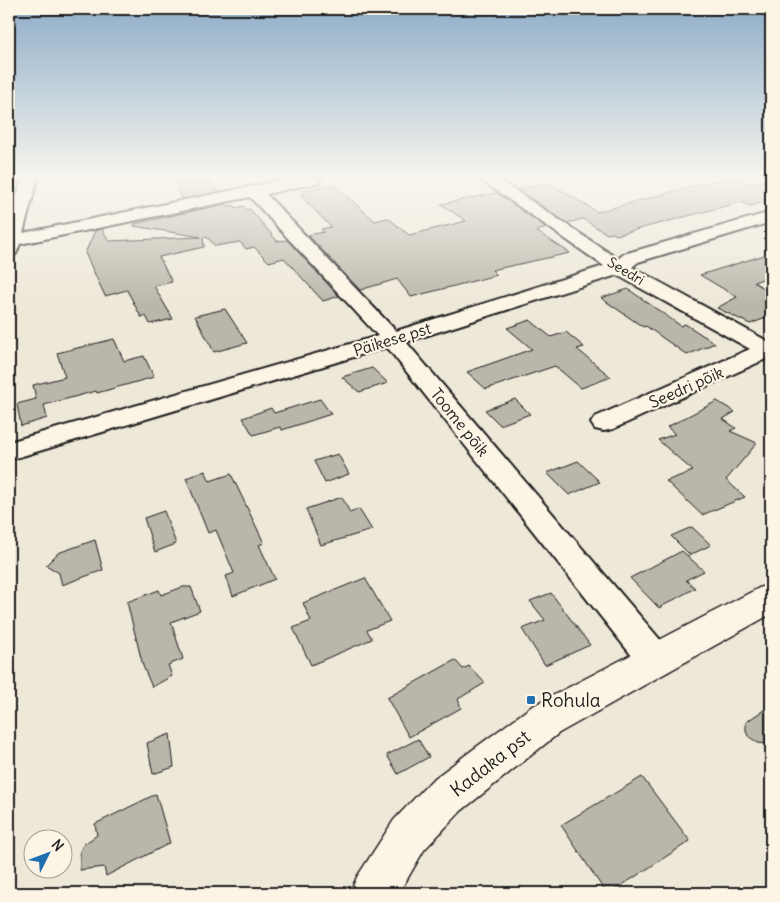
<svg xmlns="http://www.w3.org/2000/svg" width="780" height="902" viewBox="0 0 780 902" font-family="Delius,sans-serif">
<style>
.building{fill:#bab6aa;stroke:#1c1c1c}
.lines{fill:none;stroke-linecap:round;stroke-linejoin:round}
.minor-casing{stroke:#1c1c1c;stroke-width:4}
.secondary-casing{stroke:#1c1c1c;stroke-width:3}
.minor{fill:#fcf5e5;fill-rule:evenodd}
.secondary{fill:#fcf5e5;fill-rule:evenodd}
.poi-dot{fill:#1f6fb2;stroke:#fcf5e5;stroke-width:2}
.labels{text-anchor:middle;stroke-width:4.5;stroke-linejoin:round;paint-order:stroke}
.far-street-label{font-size:14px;fill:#1c1c1c;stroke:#fcf5e5}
.street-label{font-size:16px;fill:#1c1c1c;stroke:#fcf5e5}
.near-poi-label{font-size:19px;fill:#1c1c1c;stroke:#fcf5e5;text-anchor:start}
.near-street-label{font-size:19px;fill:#1c1c1c;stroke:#fcf5e5}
</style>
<rect width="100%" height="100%" fill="#eee8d9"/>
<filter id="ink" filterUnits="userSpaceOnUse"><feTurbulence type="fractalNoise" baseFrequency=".02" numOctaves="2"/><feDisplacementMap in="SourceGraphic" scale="10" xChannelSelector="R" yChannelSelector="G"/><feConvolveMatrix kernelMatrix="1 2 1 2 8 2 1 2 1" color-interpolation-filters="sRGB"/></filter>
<g filter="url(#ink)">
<!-- building -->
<g class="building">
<polygon points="177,180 208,180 217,192 183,199 176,188 181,187"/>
<polygon points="716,180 739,180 750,184 771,180 771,200 750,206 741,202 616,235 613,233 607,234 583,219 567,223 517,189 550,183 597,212"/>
<polygon points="333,184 375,221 388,218 409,235 466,221 441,204 497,193 547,228 536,231 570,253 492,270 497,275 411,297 397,279 360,290 308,235 324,232 321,229 331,227 300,195 305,194 302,191"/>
<polygon points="226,204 228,206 234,205 236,208 243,206 246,210 250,209 277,241 287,240 339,296 323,301 284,258 269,262 254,247 246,249 240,242 215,246 208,238 203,237 204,247 159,257 172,282 154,286 173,319 150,324 146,316 141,317 127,290 105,296 85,253 95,231 102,229 109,241 201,237 134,226 134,224"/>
<polygon points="771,253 771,276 754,282 771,293 771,316 750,324 717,308 737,297 700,275"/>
<polygon points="628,289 681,326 685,324 715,343 687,355 646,326 643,327 601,298"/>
<polygon points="225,309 247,343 214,352 195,316"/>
<polygon points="530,320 551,337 566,332 584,347 577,349 611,377 581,388 555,366 486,389 467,372 532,349 507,328"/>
<polygon points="114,339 124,361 144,356 154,377 97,393 96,391 44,405 47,418 21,426 17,404 36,399 33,385 65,377 57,353"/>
<polygon points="372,368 388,383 359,392 342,377"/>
<polygon points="320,399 331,414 282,430 280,427 253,435 243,418 271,408 274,413"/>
<polygon points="515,399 530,414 500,425 485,410"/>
<polygon points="717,401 735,412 723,419 736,428 730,431 757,443 726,480 745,497 702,515 666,481 693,471 658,440 675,434 667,427"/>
<polygon points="338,454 349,474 325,483 314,461"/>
<polygon points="578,461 600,482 569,495 547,473"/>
<polygon points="205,471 210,481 231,474 264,543 259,545 275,579 233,596 226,576 234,573 216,530 208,533 186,478"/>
<polygon points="342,497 350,513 359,509 372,530 321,545 306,509"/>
<polygon points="164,511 176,544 155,552 144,518"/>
<polygon points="692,527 711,545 690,555 671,536"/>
<polygon points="95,540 103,570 62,585 59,573 46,565 58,553"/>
<polygon points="682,551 704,571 686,580 695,588 659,608 630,578"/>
<polygon points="365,578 390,621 367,630 372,639 311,665 293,628 311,621 303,603"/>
<polygon points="183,587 191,587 200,611 171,622 183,659 168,665 172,676 152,687 143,666 127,602 159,590 161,595"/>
<polygon points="551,593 590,645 545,665 522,629 545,620 530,601"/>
<polygon points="455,660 463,669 469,666 485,683 458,699 461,708 409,737 387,698"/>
<polygon points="771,705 771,744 758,743 748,736 746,731 746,722"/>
<polygon points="170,734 174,767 153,774 147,743"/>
<polygon points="418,739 429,757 398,774 387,755"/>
<polygon points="642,777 690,841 610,893 606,893 561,825"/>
<polygon points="156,794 170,843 106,876 104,867 80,870 80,851 83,845 97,835 95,824"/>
</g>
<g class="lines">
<!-- minor casing -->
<g class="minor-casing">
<polygon id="minor" points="22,179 39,179 36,184 23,233 288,179 321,179 320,182 266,194 396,331 604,266 480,179 498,179 618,259 624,254 771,212 771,222 638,262 632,267 771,343 771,359 768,358 613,429 604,431 595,429 591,423 595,417 750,349 617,275 406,342 668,649 673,660 668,671 656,675 644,671 387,347 9,460 9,442 378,336 250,197 20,244 16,254 9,256 9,224"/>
</g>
<!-- secondary casing -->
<g class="secondary-casing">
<polygon id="secondary" points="771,584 771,614 559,733 461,811 424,850 399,893 350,893 357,877 394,820 431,781 471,751 531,707 759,588"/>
</g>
<!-- minor -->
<use href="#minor" class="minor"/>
<!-- secondary -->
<use href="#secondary" class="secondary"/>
</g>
</g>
<!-- sky -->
<linearGradient id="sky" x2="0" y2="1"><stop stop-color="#8eadc8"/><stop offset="0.58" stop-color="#f7f5ee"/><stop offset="1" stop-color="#f7f5ee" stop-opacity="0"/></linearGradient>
<rect width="780" height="306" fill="url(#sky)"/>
<!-- markers -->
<rect class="poi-dot" x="526" y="695" width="10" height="10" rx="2.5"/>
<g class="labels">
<!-- far-street labels -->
<g class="far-street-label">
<text transform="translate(626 271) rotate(31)" y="5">Seedri</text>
</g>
<!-- street labels -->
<g class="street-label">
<text transform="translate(392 339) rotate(-17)" y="6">Päikese pst</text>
<text transform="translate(686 387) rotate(-24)" y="6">Seedri põik</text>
<text transform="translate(460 422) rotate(51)" y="6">Toome põik</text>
</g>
<!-- near-poi labels -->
<g class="near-poi-label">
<text x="541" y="707">Rohula</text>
</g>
<!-- near-street labels -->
<g class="near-street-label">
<text transform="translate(490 763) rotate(-38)" y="7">Kadaka pst</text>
</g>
</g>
<!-- margin -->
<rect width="780" height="902" fill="none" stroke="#fcf5e5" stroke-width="30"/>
<rect x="15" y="15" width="750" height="872" fill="none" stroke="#1c1c1c" stroke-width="2" filter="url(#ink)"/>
<!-- north arrow -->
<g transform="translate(48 854) rotate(48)"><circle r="24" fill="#fcf5e5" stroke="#a29e95"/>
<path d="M0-4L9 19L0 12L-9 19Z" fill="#1f6fb2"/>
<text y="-8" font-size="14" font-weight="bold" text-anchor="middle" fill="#1c1c1c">N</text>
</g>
</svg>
